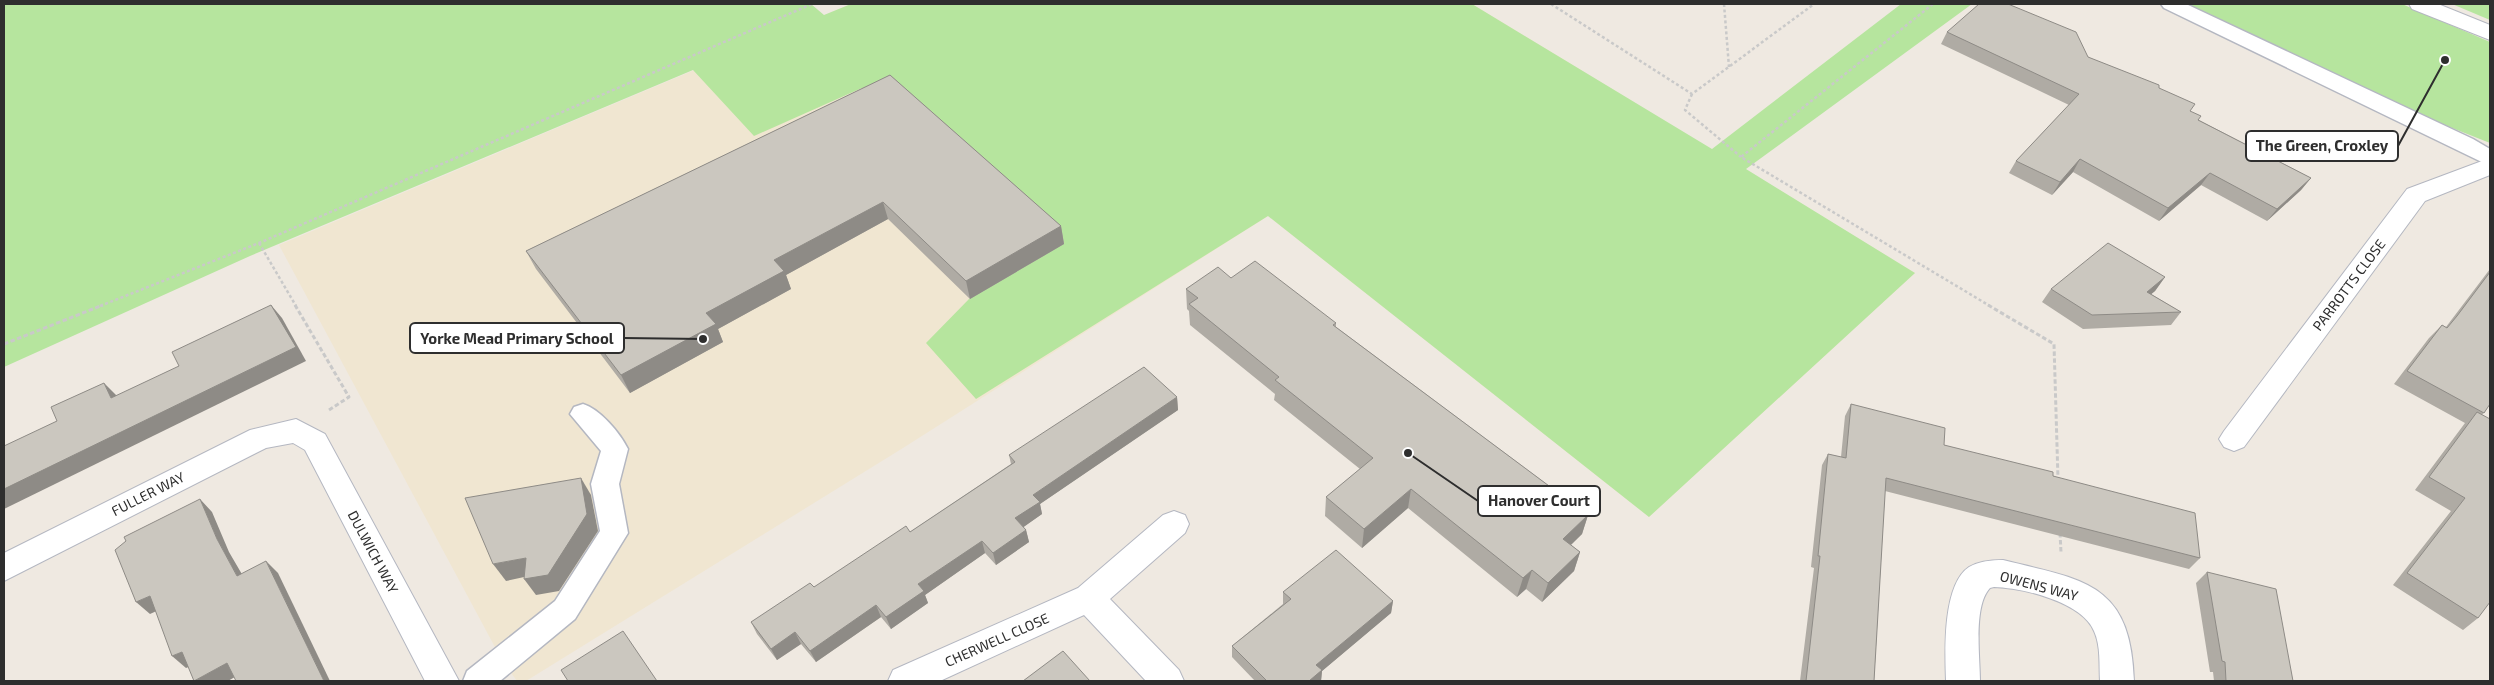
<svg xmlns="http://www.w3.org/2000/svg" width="2494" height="685" viewBox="0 0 2494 685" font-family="'Exo 2',sans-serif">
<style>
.education{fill:#f0e6d1}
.green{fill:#b6e59e}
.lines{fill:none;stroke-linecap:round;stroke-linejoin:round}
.lane-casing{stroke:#b4b7c1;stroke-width:3}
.street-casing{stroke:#b4b7c1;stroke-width:2}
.secondary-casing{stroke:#b4b7c1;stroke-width:2}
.path-far1{stroke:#c9c9c9;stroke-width:2.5;stroke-dasharray:3 2.5;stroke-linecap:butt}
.path{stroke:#c9c9c9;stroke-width:3;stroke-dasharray:4.5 2.5;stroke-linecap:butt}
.lane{fill:#fff;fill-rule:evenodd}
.street{fill:#fff;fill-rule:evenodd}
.secondary{fill:#fff;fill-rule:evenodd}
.wall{fill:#afaba4}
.shaded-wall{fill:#8e8b86}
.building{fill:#cbc7bf;stroke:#8e8b86}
.labels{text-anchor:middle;stroke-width:4;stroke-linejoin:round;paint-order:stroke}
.street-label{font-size:14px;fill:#2e2e2e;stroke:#fff}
.leader{fill:none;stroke:#2e2e2e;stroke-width:2}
.callout-dot{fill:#2e2e2e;stroke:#fff;stroke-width:2}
.callout{fill:#fff;stroke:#2e2e2e;stroke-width:2}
.callout-label{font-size:15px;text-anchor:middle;font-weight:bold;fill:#2e2e2e}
</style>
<rect width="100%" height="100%" fill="#efe9e1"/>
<!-- education -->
<polygon class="education" points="851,4 1472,4 1915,273 1649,517 1268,216 903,448 526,681 517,681 503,662 279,245"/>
<!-- green -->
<g class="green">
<polygon points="4,4 811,4 824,15 851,4 1472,4 1712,149 1901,4 1972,4 1746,169 1915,273 1649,517 1268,216 976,399 926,343 969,299 1064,243 894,93 862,88 754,136 693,70 250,256 4,367"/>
<polygon points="2181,4 2402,4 2490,42 2490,143 2432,120"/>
<polygon points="2452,4 2490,4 2490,20"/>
</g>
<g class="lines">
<!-- lane casing -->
<g class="lane-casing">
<g id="lane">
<polygon points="2161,4 2186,4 2473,139 2490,149 2490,166 2164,8"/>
<path d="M583,404c17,5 37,29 45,45l-9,35 9,49 -53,86 -75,62h-37l4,-10 88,-70 45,-70 -9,-47 10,-33 -31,-37 4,-7z"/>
</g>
</g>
<!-- street casing -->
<g class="street-casing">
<g id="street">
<polygon points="2490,158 2490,175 2425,201 2244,447 2234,451 2224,447 2219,439 2224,431 2407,189"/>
<polygon points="296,419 325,434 459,681 425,681 305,450 293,443 266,448 4,581 4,553 250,430"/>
<polygon points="1174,511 1185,515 1189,524 1185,533 1110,599 1179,670 1184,681 1146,681 1084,615 940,681 888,681 893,670 1078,588 1163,515"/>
<path d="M2003,560c82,20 128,23 131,121h-34c-1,-16 1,-35 -6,-50 -12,-29 -71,-43 -100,-44l-4,1c-17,18 -10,69 -10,93h-34c-1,-28 -4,-96 23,-114 10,-6 23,-7 34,-7z"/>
</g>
</g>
<!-- secondary casing -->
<g class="secondary-casing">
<polygon id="secondary" points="2409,4 2438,4 2490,25 2490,40 2412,9"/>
</g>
<!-- path-far1 -->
<g class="path-far1">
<polyline points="1551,4 1692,94 1814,4"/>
<polyline points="1724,4 1729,67"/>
<polyline points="1933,4 1741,157 1990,306"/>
<polyline points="1692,94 1685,110 1741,157"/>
<polyline points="259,243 296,306"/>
<polyline points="100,306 259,243 812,4"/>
</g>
<!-- path -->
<g class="path">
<polyline points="295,305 349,397 329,410"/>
<polyline points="1988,305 2054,344 2058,479"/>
<polyline points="4,344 103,305"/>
<polyline points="2060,533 2061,552"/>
</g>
<!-- lane -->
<use href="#lane" class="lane"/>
<!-- street -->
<use href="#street" class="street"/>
<!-- secondary -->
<use href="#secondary" class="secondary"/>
</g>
<!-- wall -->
<g class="wall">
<polygon points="1947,32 2088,57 2159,88 2190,111 2199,120 2311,178 2301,190 2267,221 2201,185 2159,221 2073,172 2052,195 2009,173 2016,161 2069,105 1941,44"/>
<polygon points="890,75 1061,226 1064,244 970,299 888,219 786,275 791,289 718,329 723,342 630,393 536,269 526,251"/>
<polygon points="2490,269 2490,404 2482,415 2478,618 2463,630 2393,585 2451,511 2415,490 2465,423 2394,384 2429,338 2442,325 2446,327"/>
<polygon points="2165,277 2155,291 2151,294 2181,312 2171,325 2083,329 2042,302 2051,289"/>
<polygon points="1231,278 1336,323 1336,327 1588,515 1582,534 1571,545 1580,552 1574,571 1542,602 1526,589 1517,597 1408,508 1362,548 1325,516 1326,497 1360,469 1274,400 1275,394 1190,325 1189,311 1187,309 1186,289"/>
<polygon points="1177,397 1178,410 1040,504 1042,514 1023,527 1026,530 1029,542 996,565 985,553 925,595 928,603 891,629 881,617 816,662 801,644 777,660 757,634 751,622 814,587 910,532 1011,464 1009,455"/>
<polygon points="1851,404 1944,445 2053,476 2200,558 2189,569 1885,491 1874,681 1800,681 1814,568 1811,567 1822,465 1828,454 1841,457 1845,416"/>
<polygon points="2207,572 2293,681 2214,681 2213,672 2210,672 2196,583"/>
<polygon points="1283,592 1393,601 1391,613 1322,671 1321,681 1255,681 1232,657 1232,646 1283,604"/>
</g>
<!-- shaded-wall -->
<g class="shaded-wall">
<polygon points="2080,159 2073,172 2052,195 2060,182"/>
<polygon points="2210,173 2201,185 2159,221 2168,208"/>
<polygon points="2311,178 2301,190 2267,221 2277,209"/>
<polygon points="883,202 888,219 786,275 791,289 718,329 723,342 630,393 621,375 706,313 774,260"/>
<polygon points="1061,226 1064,244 970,299 966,281"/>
<polygon points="2165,277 2155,291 2138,305 2147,292"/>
<polygon points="271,305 282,318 306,361 4,509 4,489"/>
<polygon points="104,383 117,396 111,398"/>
<polygon points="1177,397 1178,410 1040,504 1042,514 1018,531 1015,518 1033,495"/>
<polygon points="581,478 591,495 598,531 559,591 536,595 524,579"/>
<polygon points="1411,489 1408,508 1362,548 1364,529"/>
<polygon points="200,499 212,512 229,552 250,588 237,576 217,539"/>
<polygon points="1588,515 1582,534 1557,558 1563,539"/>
<polygon points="1026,530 1029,542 996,565 993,553"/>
<polygon points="982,541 985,553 925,595 928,603 891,629 886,617 918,584"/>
<polygon points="1580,552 1574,571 1542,602 1548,583"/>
<polygon points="526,558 538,574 506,581 493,564"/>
<polygon points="266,561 278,573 330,681 324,681"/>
<polygon points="1532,570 1526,589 1517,597 1523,578"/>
<polygon points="150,596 163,608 150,614 136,602"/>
<polygon points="1393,601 1391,613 1322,671 1321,681 1309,681 1316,665"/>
<polygon points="876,605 881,617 816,662 810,651"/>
<polygon points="795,632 801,644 777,660 771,649"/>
<polygon points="182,652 196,664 186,668 172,656"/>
<polygon points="227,663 240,674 228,681 194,681"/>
</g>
<!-- building -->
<g class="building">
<polygon points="1979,4 2008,4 2076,32 2088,57 2159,85 2159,88 2195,104 2190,111 2201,116 2198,120 2311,178 2277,209 2210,173 2168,208 2080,159 2060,182 2016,161 2079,94 1947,32"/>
<polygon points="890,75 1061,226 966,281 883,202 774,260 784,271 706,313 716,324 621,375 526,251"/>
<polygon points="2108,243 2165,277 2147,292 2181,312 2092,315 2051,289"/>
<polygon points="1255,261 1336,323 1333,325 1588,515 1563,539 1580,552 1548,583 1532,570 1523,578 1411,489 1364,529 1326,497 1373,458 1275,380 1279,377 1189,304 1198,298 1186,289 1218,267 1231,278"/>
<polygon points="2490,272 2490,404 2484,413 2407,371 2442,325 2447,328 2457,316"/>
<polygon points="271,305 296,347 4,489 4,446 57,421 51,407 104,383 111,398 179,366 172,352"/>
<polygon points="1144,367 1177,397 1033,495 1040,502 1015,518 1026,530 993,553 982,541 918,584 924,591 886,617 876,605 810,651 795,632 771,649 751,622 810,583 814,587 906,526 910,532 1015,462 1009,455"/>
<polygon points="1851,404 1945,428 1944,445 2053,472 2053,476 2195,513 2200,558 1886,478 1874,681 1806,681 1820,556 1818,556 1828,454 1846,458"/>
<polygon points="2477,412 2490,419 2490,602 2478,618 2407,573 2465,498 2429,477"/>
<polygon points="581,478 587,514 548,575 524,579 526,558 493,564 465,498"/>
<polygon points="200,499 217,539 237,576 266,561 324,681 236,681 227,663 194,681 182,652 172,656 150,596 136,602 115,550 126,541 124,537"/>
<polygon points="1336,550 1393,601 1316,665 1322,670 1309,681 1267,681 1232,646 1291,599 1283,592"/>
<polygon points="2207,572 2276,589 2293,681 2226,681 2225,662 2222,661"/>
<polygon points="623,631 657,681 568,681 561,670"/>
<polygon points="1063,651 1090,681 1023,681"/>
</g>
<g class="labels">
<!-- street labels -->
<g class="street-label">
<text transform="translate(2349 285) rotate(-53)" y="5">PARROTTS CLOSE</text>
<text transform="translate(148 494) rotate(-27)" y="5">FULLER WAY</text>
<text transform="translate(373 552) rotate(62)" y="5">DULWICH WAY</text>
<text transform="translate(2039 586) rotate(15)" y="5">OWENS WAY</text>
<text transform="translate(997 640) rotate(-24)" y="5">CHERWELL CLOSE</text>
</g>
</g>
<!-- callouts -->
<path class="leader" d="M2445 60L2398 146M703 339L624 338M1408 453L1478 501"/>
<g class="callout-dot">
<circle cx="2445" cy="60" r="5"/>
<circle cx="703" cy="339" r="5"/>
<circle cx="1408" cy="453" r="5"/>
</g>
<g class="callout">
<rect x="2246" y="131" width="152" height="30" rx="5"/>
<rect x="410" y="323" width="214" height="30" rx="5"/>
<rect x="1478" y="486" width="122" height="30" rx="5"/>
</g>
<g class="callout-label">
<text x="2322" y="151">The Green, Croxley</text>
<text x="517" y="344">Yorke Mead Primary School</text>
<text x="1539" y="506">Hanover Court</text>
</g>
<!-- border -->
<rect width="2494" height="685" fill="none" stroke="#2e2e2e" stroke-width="10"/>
</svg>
